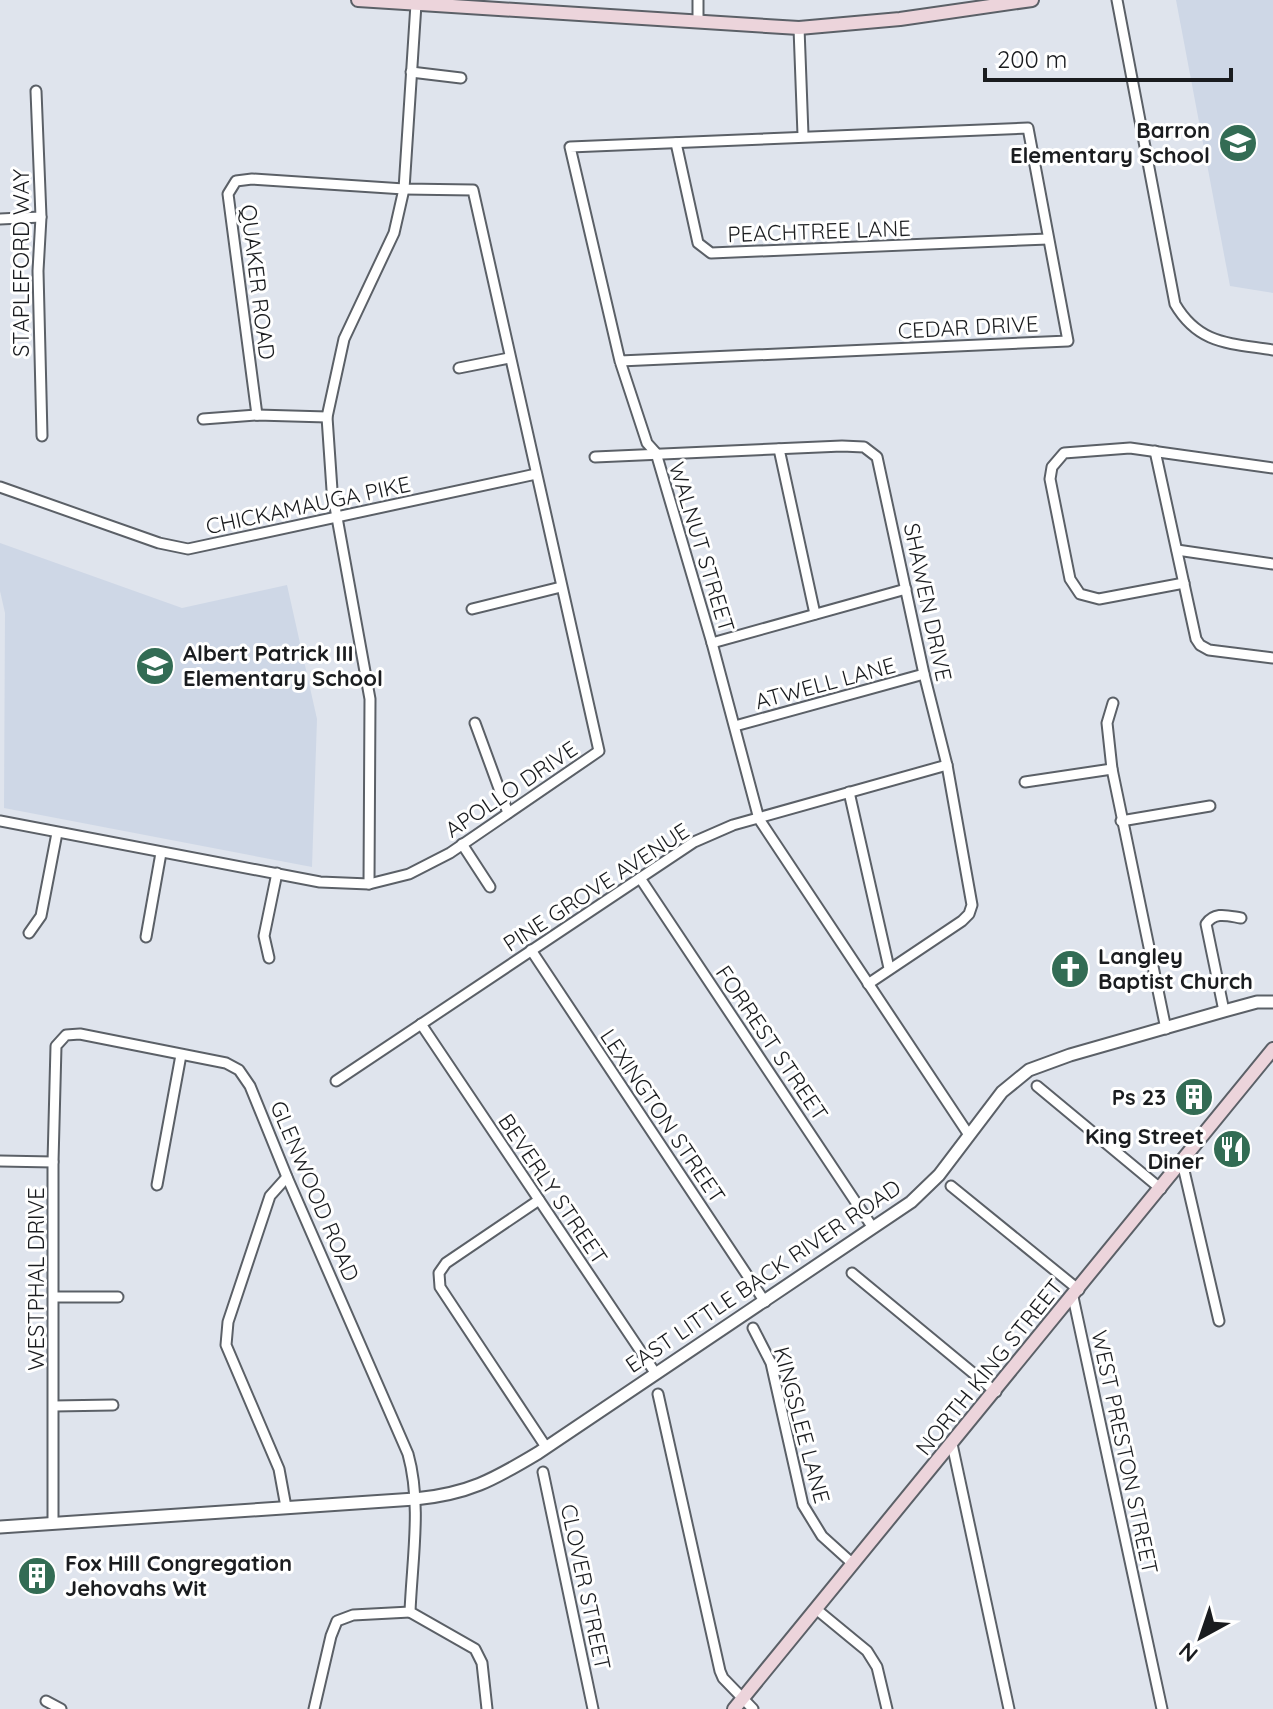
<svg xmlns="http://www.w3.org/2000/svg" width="1273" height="1709" viewBox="0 0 1273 1709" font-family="Quicksand,sans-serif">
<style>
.built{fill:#ced7e6}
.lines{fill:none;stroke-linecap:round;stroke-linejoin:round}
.minor-casing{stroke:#5b6067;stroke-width:13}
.tertiary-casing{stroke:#5b6067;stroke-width:15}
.secondary-casing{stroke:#5b6067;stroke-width:16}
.minor{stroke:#fff;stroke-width:9}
.tertiary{stroke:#fff;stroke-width:11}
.secondary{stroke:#ecd4db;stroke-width:12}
.labels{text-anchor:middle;stroke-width:6;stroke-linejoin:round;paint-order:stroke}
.poi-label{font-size:22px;font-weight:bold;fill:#1a1c1f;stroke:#fff;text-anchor:end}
.street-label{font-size:22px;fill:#1a1c1f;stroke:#fff}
</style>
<rect width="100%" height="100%" fill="#dfe4ed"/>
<!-- built -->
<g class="built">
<polygon points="1176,0 1273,0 1273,293 1230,286"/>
<polygon points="0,543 182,608 287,585 317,719 312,867 4,808 5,613 0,591"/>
</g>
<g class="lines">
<!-- minor casing -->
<g class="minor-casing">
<g id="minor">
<polyline points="698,0 698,21"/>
<path d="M1117,0l58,304c24,41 55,39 98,46"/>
<polyline points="799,28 803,135"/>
<polyline points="411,72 461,78"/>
<polyline points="36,91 41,217 38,271 42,436"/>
<polyline points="676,143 698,243 711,253 1048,239"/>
<polyline points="0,219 41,217"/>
<polyline points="620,361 1068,341 1028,128 570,147 620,361 647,443 656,453 712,643 759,819 969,1135"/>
<polyline points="459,368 509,358"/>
<polyline points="203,419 257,415 327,417"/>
<polyline points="779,449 815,614"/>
<polyline points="1155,451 1196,639 1200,645 1209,650 1273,658"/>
<polyline points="595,457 842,446 864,447 877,457 924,674 947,765 972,905 969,914 962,921 868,984"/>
<polyline points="0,487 159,543 188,549 536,474"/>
<polyline points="1177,550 1273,564"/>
<polyline points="1184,583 1099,599 1080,594 1070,579 1050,479 1052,467 1064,453 1130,448 1273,468"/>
<polyline points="472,609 561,587"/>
<polyline points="712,643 906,589"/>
<polyline points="1113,703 1107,723 1112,769 1166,1029"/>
<polyline points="475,723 508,813"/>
<polyline points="735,726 924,674"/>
<polyline points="1025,782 1112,769"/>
<polyline points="849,792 889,968"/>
<polyline points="0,821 320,882 369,884 409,874 450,853 599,751 473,190 404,189 252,179 236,181 228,194 257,415"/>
<polyline points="1121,821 1210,806"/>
<polyline points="462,844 490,887"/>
<polyline points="640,878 873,1228"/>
<polyline points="369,884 370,699 332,490 327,417 344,339 394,233 404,189 416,4"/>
<polyline points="29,933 41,916 57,833"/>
<polyline points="146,937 161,853"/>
<polyline points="531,950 765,1302"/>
<polyline points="269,958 264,936 277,873"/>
<path d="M1224,1011l-18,-87c9,-13 22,-8 35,-6"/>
<polyline points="421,1024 656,1374"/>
<polyline points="336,1081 694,842 733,825 947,765"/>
<polyline points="1037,1086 1161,1189"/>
<polyline points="0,1161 53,1162"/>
<polyline points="1182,1162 1219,1321"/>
<polyline points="157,1185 181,1055"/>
<polyline points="951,1186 1079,1290"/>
<polyline points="539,1200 446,1263 439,1273 440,1287 546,1447"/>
<polyline points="852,1273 996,1392"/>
<polyline points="54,1297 118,1297"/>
<polyline points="1073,1297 1162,1709"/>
<polyline points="753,1328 771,1363 803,1505 822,1536 853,1564"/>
<polyline points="658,1394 720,1671 723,1678 753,1709"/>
<polyline points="54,1406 113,1405"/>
<polyline points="952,1444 1009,1709"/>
<polyline points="543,1472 593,1709"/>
<polyline points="286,1507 279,1469 226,1345 228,1322 270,1196 287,1177"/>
<path d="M53,1523v-361l3,-116 10,-11 14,-1 146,29 13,7 11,16 37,91 121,277c14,50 4,106 2,158l65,37 7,14 5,46"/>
<polyline points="816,1609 867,1651 877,1667 887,1709"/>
<polyline points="46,1701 61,1709"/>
<polyline points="314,1709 331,1636 337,1621 353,1615 410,1612"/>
</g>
</g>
<!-- tertiary casing -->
<g class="tertiary-casing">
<path id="tertiary" d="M0,1527l415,-28c53,-5 78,-19 123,-46l373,-251 28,-27 63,-83 27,-22 41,-15 154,-44 33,-9h16"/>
</g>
<!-- secondary casing -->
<g class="secondary-casing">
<g id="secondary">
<polyline points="358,0 799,28 900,19 1032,0"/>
<polyline points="734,1709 1273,1049"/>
</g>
</g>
<!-- minor -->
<use href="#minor" class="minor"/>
<!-- tertiary -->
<use href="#tertiary" class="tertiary"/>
<!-- secondary -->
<use href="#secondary" class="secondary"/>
</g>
<!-- icons -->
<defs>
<g id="school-disc" transform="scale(2)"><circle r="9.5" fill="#336c54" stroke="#fff"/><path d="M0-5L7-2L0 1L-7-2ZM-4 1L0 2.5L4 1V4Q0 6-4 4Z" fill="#fff"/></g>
<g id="church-disc" transform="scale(2)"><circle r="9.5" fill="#336c54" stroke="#fff"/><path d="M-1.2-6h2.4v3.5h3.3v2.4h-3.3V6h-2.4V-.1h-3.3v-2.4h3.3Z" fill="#fff"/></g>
<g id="building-disc" transform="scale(2)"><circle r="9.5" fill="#336c54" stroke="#fff"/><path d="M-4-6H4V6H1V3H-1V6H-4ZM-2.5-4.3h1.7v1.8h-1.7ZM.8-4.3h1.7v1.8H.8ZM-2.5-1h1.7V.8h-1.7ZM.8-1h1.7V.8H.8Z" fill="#fff"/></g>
<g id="restaurant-disc" transform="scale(2)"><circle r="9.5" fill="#336c54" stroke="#fff"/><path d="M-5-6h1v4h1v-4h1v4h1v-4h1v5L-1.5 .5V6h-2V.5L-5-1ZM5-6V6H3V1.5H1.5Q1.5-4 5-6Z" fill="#fff"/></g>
</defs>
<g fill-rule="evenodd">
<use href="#school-disc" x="1238" y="143"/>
<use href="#school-disc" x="155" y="666"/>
<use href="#church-disc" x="1070" y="969"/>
<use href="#building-disc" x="1194" y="1097"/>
<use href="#restaurant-disc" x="1232" y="1149"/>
<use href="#building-disc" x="37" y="1576"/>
</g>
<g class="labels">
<!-- poi labels -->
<g class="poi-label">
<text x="1210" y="138">Barron<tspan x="1210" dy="25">Elementary School</tspan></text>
<text x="183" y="661" text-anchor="start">Albert Patrick III<tspan x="183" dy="25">Elementary School</tspan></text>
<text x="1098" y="964" text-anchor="start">Langley<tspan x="1098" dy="25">Baptist Church</tspan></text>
<text x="1166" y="1105">Ps 23</text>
<text x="1204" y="1144">King Street<tspan x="1204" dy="25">Diner</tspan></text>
<text x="65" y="1571" text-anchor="start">Fox Hill Congregation<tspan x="65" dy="25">Jehovahs Wit</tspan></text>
</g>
<!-- street labels -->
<g class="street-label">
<text transform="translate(819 231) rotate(-2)" y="8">PEACHTREE LANE</text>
<text transform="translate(21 263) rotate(-90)" y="8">STAPLEFORD WAY</text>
<text transform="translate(258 282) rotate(83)" y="8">QUAKER ROAD</text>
<text transform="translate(968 327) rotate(-3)" y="8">CEDAR DRIVE</text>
<text transform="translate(308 505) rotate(-12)" y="8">CHICKAMAUGA PIKE</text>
<text transform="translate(702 547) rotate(73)" y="8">WALNUT STREET</text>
<text transform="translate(928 602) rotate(78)" y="8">SHAWEN DRIVE</text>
<text transform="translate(825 683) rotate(-15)" y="8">ATWELL LANE</text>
<text transform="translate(511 789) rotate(-34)" y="8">APOLLO DRIVE</text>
<text transform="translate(596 887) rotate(-33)" y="8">PINE GROVE AVENUE</text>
<text transform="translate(772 1043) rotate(56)" y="8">FORREST STREET</text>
<text transform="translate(663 1116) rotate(56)" y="8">LEXINGTON STREET</text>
<text transform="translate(553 1189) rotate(56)" y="8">BEVERLY STREET</text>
<text transform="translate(315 1191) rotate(67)" y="8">GLENWOOD ROAD</text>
<text transform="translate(763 1276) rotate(-34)" y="8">EAST LITTLE BACK RIVER ROAD</text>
<text transform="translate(36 1279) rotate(-90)" y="8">WESTPHAL DRIVE</text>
<text transform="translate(989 1367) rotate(-51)" y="8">NORTH KING STREET</text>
<text transform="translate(802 1425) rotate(75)" y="8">KINGSLEE LANE</text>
<text transform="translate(1125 1452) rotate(78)" y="8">WEST PRESTON STREET</text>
<text transform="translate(586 1587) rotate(78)" y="8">CLOVER STREET</text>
</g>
</g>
<!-- north arrow -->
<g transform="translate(1201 1637) rotate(220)" stroke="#ffffff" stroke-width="6" paint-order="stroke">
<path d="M0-6L14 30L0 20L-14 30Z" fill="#1a1c1f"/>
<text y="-12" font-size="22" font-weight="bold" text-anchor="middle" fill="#1a1c1f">N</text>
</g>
<!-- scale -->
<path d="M985 68v12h246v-12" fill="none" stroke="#1a1c1f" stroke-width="4"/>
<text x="997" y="68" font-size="24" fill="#1a1c1f" stroke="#ffffff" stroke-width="6" paint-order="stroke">200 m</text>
</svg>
